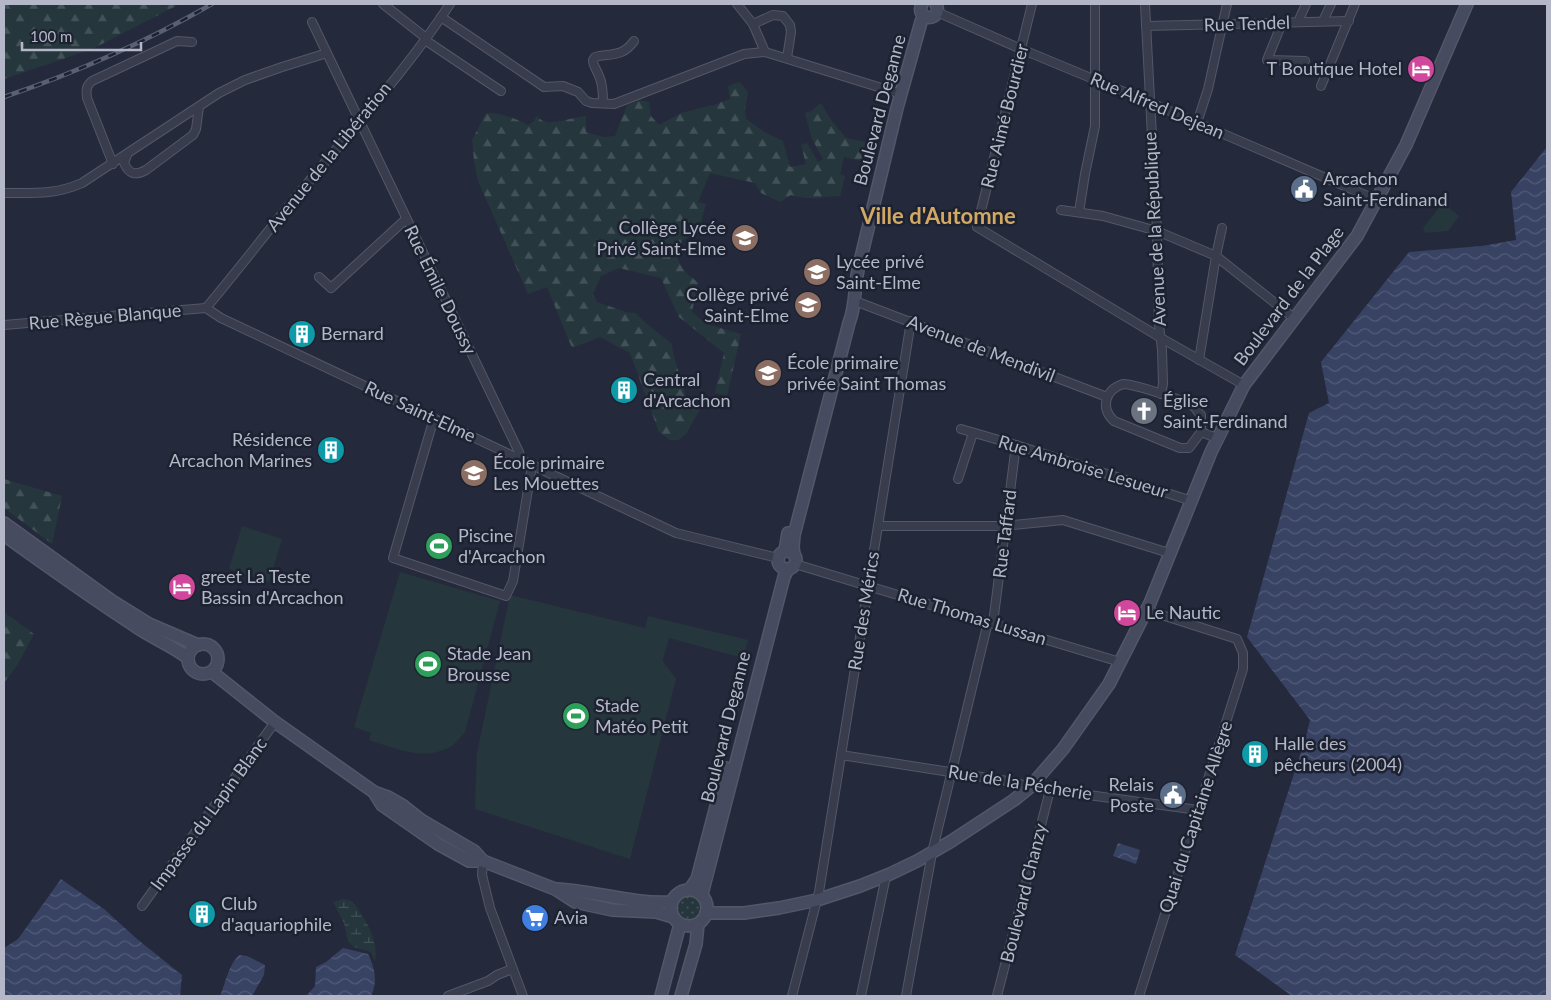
<svg xmlns="http://www.w3.org/2000/svg" width="1551" height="1000" viewBox="0 0 1551 1000" font-family="Lato,sans-serif">
<style>
.green{fill:#26363d}
.forest{fill:url(#forest-firs)}
.wetland{fill:url(#wetland-marsh)}
.garden{fill:url(#garden-dots)}
.water{fill:url(#water-waves)}
.lines{fill:none;stroke-linecap:round;stroke-linejoin:round}
.street-casing{stroke:#535767;stroke-width:10}
.secondary-casing{stroke:#535767;stroke-width:14}
.street{stroke:#383c4c;stroke-width:8}
.secondary{stroke:#464b5f;stroke-width:11}
.rail-casing{stroke:#5a6073;stroke-width:4.5}
.rail{stroke:#1d2231;stroke-width:2.5;stroke-dasharray:8;stroke-linecap:butt}
.labels{text-anchor:middle;stroke-width:5;stroke-linejoin:round;paint-order:stroke}
.street-label{font-size:18px;fill:#b3b7c8;stroke:#1d2231}
.poi-label{font-size:18px;fill:#b3b7c8;stroke:#1d2231;text-anchor:start}
.district-label{font-size:22px;font-weight:bold;fill:#d2a864;stroke:#1d2231}
</style>
<defs>
<pattern id="forest-firs" width="22" height="20" patternUnits="userSpaceOnUse" patternTransform="scale(1.25)"><rect width="22" height="20" fill="#26363d"/><path d="M5 1l3.5 6h-7zM16 11l3.5 6h-7z" fill="#435158"/></pattern>
<pattern id="wetland-marsh" width="20" height="14" patternUnits="userSpaceOnUse" patternTransform="scale(1.25)"><rect width="20" height="14" fill="#26363d"/><path d="M1 5h8M5 5V1M11 12h8M15 12V8" fill="none" stroke="#435158"/></pattern>
<pattern id="garden-dots" width="8" height="8" patternUnits="userSpaceOnUse" patternTransform="scale(1.25)"><rect width="8" height="8" fill="#26363d"/><path d="M2 2h.1M6 6h.1" fill="none" stroke="#435158" stroke-width="1.8" stroke-linecap="round"/></pattern>
<pattern id="water-waves" width="16" height="10" patternUnits="userSpaceOnUse" patternTransform="scale(1.25)"><rect width="16" height="10" fill="#384263"/><path d="M0 5q4-4 8 0t8 0" fill="none" stroke="#525b78"/></pattern>
</defs>
<rect width="100%" height="100%" fill="#242a3c"/>
<!-- green -->
<g class="green">
<polygon points="1443,203 1459,216 1448,231 1425,233 1423,228"/>
<polygon points="242,526 282,539 269,582 229,569"/>
<path d="M400,572l100,29 -35,131c-5,5 -10,13 -17,16 -26,13 -53,0 -79,-8l2,-7 -17,-6z"/>
<polygon points="510,595 645,628 648,616 748,640 743,658 669,638 663,659 664,663 676,679 630,859 475,809 477,753"/>
</g>
<!-- forest -->
<g class="forest">
<polygon points="4,4 180,4 92,49 4,79"/>
<path d="M740,82l8,10 -3,17 1,10 20,14 17,8 7,26 16,-3 -5,-19 6,-2 11,19 5,-3 -11,-20 -7,-26 6,-2 10,-8 10,17 15,18 30,6 -5,19 -27,-6 -4,17 5,2 -5,20c-20,1 -29,5 -49,-1l-11,7 -19,-9 -6,-10 -45,-10 -12,29 8,2 -8,28c-16,7 -28,15 -17,34 3,6 12,12 17,17l-6,29 14,12 35,10 -14,62 -12,-3 9,-40 -45,-36 -18,-39 -42,-10 -18,8 -8,18 4,8 29,10 10,1 11,11 25,20 1,9 14,48 10,1 3,7 -14,25 -8,6h-8l-11,-8 -29,-79 -30,-16 -28,11 -25,-61 -19,7 -50,-113 -4,-20 -2,-21 14,-27c15,0 29,5 42,12l5,-3 4,-6c2,2 4,4 6,5 9,4 32,-4 43,-5v16l17,5 12,-1 12,-31 13,-5 9,2 2,14 8,9 22,-12 32,-8 17,-6 -2,-13z"/>
<polygon points="4,479 62,496 52,544 4,508"/>
<polygon points="4,612 34,634 18,664 4,683"/>
</g>
<!-- wetland -->
<path class="wetland" d="M344,899l8,2c13,17 27,39 23,61l-4,-10 -17,-5 -6,-6 -4,-18 -11,-21z"/>
<!-- garden -->
<circle class="garden" cx="689" cy="908" r="12"/>
<!-- water -->
<g class="water">
<polygon points="1547,147 1547,996 1292,996 1235,955 1306,737 1310,720 1247,637 1309,413 1329,403 1321,362 1409,252 1482,246 1516,240 1511,192"/>
<polygon points="1118,843 1140,850 1136,864 1113,856"/>
<polygon points="61,879 104,909 137,939 182,975 180,996 4,996 4,948 18,939"/>
<path d="M343,948l25,6c7,14 10,28 3,42h-65l9,-10 1,-19 10,-5z"/>
<path d="M239,955l8,1 18,9 -1,10 -12,21h-32c6,-14 8,-30 19,-41z"/>
</g>
<g class="lines">
<!-- street casing -->
<g class="street-casing">
<g id="street">
<polyline points="383,4 426,38"/>
<polyline points="737,4 753,24 765,52"/>
<polyline points="1032,4 977,227 1161,338 1244,385"/>
<polyline points="1145,4 1157,231 1159,325 1162,350 1163,384 1161,394"/>
<polyline points="937,12 1021,49 1156,105 1377,200"/>
<polyline points="441,17 544,87 563,86 578,92 586,101 592,103 614,104 744,54 765,52 901,94"/>
<polyline points="1323,21 1331,4"/>
<polyline points="312,22 519,452 521,460"/>
<polyline points="1298,22 1306,4"/>
<polyline points="1282,23 1267,60 1305,61"/>
<polyline points="753,24 773,15 783,16 790,25 791,32 787,58"/>
<polyline points="1146,26 1349,21"/>
<polyline points="425,40 501,91"/>
<polyline points="1321,86 1355,4"/>
<path d="M603,102c0,-8 0,-18 -4,-26 -2,-6 -6,-10 -6,-16l2,-3 4,-1c16,-2 25,-1 35,-15"/>
<polyline points="1197,123 1208,89 1227,4"/>
<path d="M127,155l-3,8c5,11 11,13 22,7l47,-35 3,-6 3,-22"/>
<path d="M113,164l-26,-66c-1,-8 -1,-12 5,-17l85,-40 15,1"/>
<path d="M4,193c29,0 51,2 78,-10l137,-90 26,-13 37,-13 45,-14"/>
<polyline points="1061,210 1103,216 1157,231 1216,256 1295,319"/>
<polyline points="1079,212 1085,174 1095,126 1095,4"/>
<polyline points="319,277 331,288 406,219"/>
<polyline points="855,301 1107,397"/>
<polyline points="206,308 221,318 676,533 778,558"/>
<path d="M206,308c34,-40 66,-83 100,-123 49,-59 102,-117 144,-181"/>
<polyline points="4,325 206,308"/>
<polyline points="1199,360 1216,256 1222,228"/>
<path d="M1123,384c11,0 60,16 70,22 3,2 5,7 8,9v17l-12,16h-9l-66,-27c-14,-13 -9,-31 9,-37z"/>
<polyline points="434,418 393,558 506,596 513,581 532,465"/>
<polyline points="961,429 1016,445 1192,501"/>
<polyline points="1201,432 1217,438"/>
<polyline points="958,479 973,433"/>
<polyline points="878,526 1003,526 1063,520 1169,553"/>
<polyline points="795,564 1120,662"/>
<polyline points="993,623 1016,445"/>
<polyline points="841,755 1014,782 1030,787 1198,810"/>
<polyline points="483,861 482,875 490,908 523,996"/>
<polyline points="142,906 275,722"/>
<polyline points="448,996 488,981 497,975 512,969"/>
<polyline points="792,996 819,892 911,321"/>
<polyline points="861,996 886,876"/>
<polyline points="906,996 932,853 988,622"/>
<polyline points="997,996 1050,790"/>
<polyline points="1139,996 1243,669 1243,653 1237,639 1146,610"/>
</g>
</g>
<!-- secondary casing -->
<g class="secondary-casing">
<g id="secondary">
<path d="M922,4c-8,18 22,18 14,0"/>
<polyline points="4,523 112,601 149,624 198,645"/>
<path d="M4,535c43,31 87,62 131,91 17,12 36,19 53,32"/>
<circle cx="787" cy="560" r="9"/>
<polyline points="785,551 788,533"/>
<path d="M794,555l-1,-8 1,-12 55,-212c7,-17 5,-35 9,-53l39,-162 24,-86 3,-6"/>
<circle cx="203" cy="659" r="15"/>
<polyline points="212,672 275,722 374,792 388,797 402,805 421,820 474,851 483,861"/>
<polyline points="374,792 382,805 438,844 469,861 483,861 555,889 575,902 612,910 656,912 673,917"/>
<path d="M556,889c39,2 76,15 115,13"/>
<polyline points="690,889 697,879 726,768"/>
<circle cx="689" cy="908" r="18"/>
<polyline points="702,894 784,577 788,569"/>
<polyline points="706,913 744,913 779,908 817,900 860,886 890,874 917,861 950,842 1014,800 1030,787 1063,749 1109,684 1150,603 1211,452 1244,385 1357,236 1406,145 1467,4"/>
<polyline points="661,996 680,924"/>
<polyline points="681,996 696,944 698,924"/>
</g>
</g>
<!-- street -->
<use href="#street" class="street"/>
<!-- secondary -->
<use href="#secondary" class="secondary"/>
<!-- rail casing -->
<g class="rail-casing">
<path id="rail" d="M4,97c71,-24 142,-55 208,-93"/>
</g>
<!-- rail -->
<use href="#rail" class="rail"/>
</g>
<!-- icons -->
<defs>
<g id="hotel-disc" transform="scale(1.4375)"><circle r="9.5" fill="#d1479c" stroke="#1d2231"/><path d="M-6-4.5h1.5V1H6V5H4.5V3h-9V5H-6ZM-4 0a1.8 1.8 0 1 1 3.6 0ZM.5 0V-2.5h3Q6-2.5 6 0Z" fill="#fff"/></g>
<g id="civic-disc" transform="scale(1.4375)"><circle r="9.5" fill="#5c6f8a" stroke="#1d2231"/><path d="M-.6-6.5H3V-4.5H.6V-3L4-1V1h2V6H-6V1h2V-1L-.6-3ZM-1.2 2.5V6h2.4V2.5Z" fill="#fff"/></g>
<g id="school-disc" transform="scale(1.4375)"><circle r="9.5" fill="#8d6e63" stroke="#1d2231"/><path d="M0-5L7-2L0 1L-7-2ZM-4 1L0 2.5L4 1V4Q0 6-4 4Z" fill="#fff"/></g>
<g id="building-disc" transform="scale(1.4375)"><circle r="9.5" fill="#0f9aa8" stroke="#1d2231"/><path d="M-4-6H4V6H1V3H-1V6H-4ZM-2.5-4.3h1.7v1.8h-1.7ZM.8-4.3h1.7v1.8H.8ZM-2.5-1h1.7V.8h-1.7ZM.8-1h1.7V.8H.8Z" fill="#fff"/></g>
<g id="church-disc" transform="scale(1.4375)"><circle r="9.5" fill="#6b7280" stroke="#1d2231"/><path d="M-1.2-6h2.4v3.5h3.3v2.4h-3.3V6h-2.4V-.1h-3.3v-2.4h3.3Z" fill="#fff"/></g>
<g id="stadium-disc" transform="scale(1.4375)"><circle r="9.5" fill="#2e9e5b" stroke="#1d2231"/><path d="M0-5a6.5 5 0 1 0 0 10a6.5 5 0 1 0 0-10ZM-3.5-1.8h7v3.6h-7Z" fill="#fff"/></g>
<g id="supermarket-disc" transform="scale(1.4375)"><circle r="9.5" fill="#3f7fe0" stroke="#1d2231"/><path d="M-6-5.5h2.5l.6 2H6L4.5 2H-2.5L-4.4-4H-6ZM-1.5 3.2a1.3 1.3 0 1 0 .1 0ZM3 3.2a1.3 1.3 0 1 0 .1 0Z" fill="#fff"/></g>
</defs>
<g fill-rule="evenodd">
<use href="#hotel-disc" x="1421" y="69"/>
<use href="#civic-disc" x="1304" y="189"/>
<use href="#school-disc" x="745" y="238"/>
<use href="#school-disc" x="817" y="272"/>
<use href="#school-disc" x="808" y="305"/>
<use href="#building-disc" x="302" y="334"/>
<use href="#school-disc" x="768" y="373"/>
<use href="#building-disc" x="624" y="390"/>
<use href="#church-disc" x="1144" y="411"/>
<use href="#building-disc" x="331" y="450"/>
<use href="#school-disc" x="474" y="473"/>
<use href="#stadium-disc" x="439" y="546"/>
<use href="#hotel-disc" x="182" y="587"/>
<use href="#hotel-disc" x="1127" y="613"/>
<use href="#stadium-disc" x="428" y="664"/>
<use href="#stadium-disc" x="576" y="716"/>
<use href="#building-disc" x="1255" y="754"/>
<use href="#civic-disc" x="1173" y="795"/>
<use href="#building-disc" x="202" y="914"/>
<use href="#supermarket-disc" x="535" y="918"/>
</g>
<g class="labels">
<!-- street labels -->
<g class="street-label">
<text transform="translate(1247 24) rotate(-2)" y="6">Rue Tendel</text>
<text transform="translate(1157 106) rotate(23)" y="6">Rue Alfred Dejean</text>
<text transform="translate(880 110) rotate(-75)" y="6">Boulevard Deganne</text>
<text transform="translate(1005 116) rotate(-76)" y="6">Rue Aimé Bourdier</text>
<text transform="translate(329 157) rotate(-51)" y="6">Avenue de la Libération</text>
<text transform="translate(1155 229) rotate(-93)" y="6">Avenue de la République</text>
<text transform="translate(440 290) rotate(64)" y="6">Rue Émile Doussy</text>
<text transform="translate(1289 296) rotate(-53)" y="6">Boulevard de la Plage</text>
<text transform="translate(105 317) rotate(-5)" y="6">Rue Règue Blanque</text>
<text transform="translate(981 349) rotate(21)" y="6">Avenue de Mendivil</text>
<text transform="translate(420 412) rotate(25)" y="6">Rue Saint-Elme</text>
<text transform="translate(1083 467) rotate(17)" y="6">Rue Ambroise Lesueur</text>
<text transform="translate(1005 534) rotate(-83)" y="6">Rue Taffard</text>
<text transform="translate(864 611) rotate(-81)" y="6">Rue des Mérics</text>
<text transform="translate(972 617) rotate(17)" y="6">Rue Thomas Lussan</text>
<text transform="translate(726 727) rotate(-76)" y="6">Boulevard Deganne</text>
<text transform="translate(1020 783) rotate(9)" y="6">Rue de la Pécherie</text>
<text transform="translate(209 814) rotate(-54)" y="6">Impasse du Lapin Blanc</text>
<text transform="translate(1196 817) rotate(-72)" y="6">Quai du Capitaine Allègre</text>
<text transform="translate(1024 893) rotate(-76)" y="6">Boulevard Chanzy</text>
</g>
<!-- poi labels -->
<g class="poi-label">
<text x="1402" y="75" text-anchor="end">T Boutique Hotel</text>
<text x="1323" y="185">Arcachon<tspan x="1323" dy="21">Saint-Ferdinand</tspan></text>
<text x="726" y="234" text-anchor="end">Collège Lycée<tspan x="726" dy="21">Privé Saint-Elme</tspan></text>
<text x="836" y="268">Lycée privé<tspan x="836" dy="21">Saint-Elme</tspan></text>
<text x="789" y="301" text-anchor="end">Collège privé<tspan x="789" dy="21">Saint-Elme</tspan></text>
<text x="321" y="340">Bernard</text>
<text x="787" y="369">École primaire<tspan x="787" dy="21">privée Saint Thomas</tspan></text>
<text x="643" y="386">Central<tspan x="643" dy="21">d'Arcachon</tspan></text>
<text x="1163" y="407">Église<tspan x="1163" dy="21">Saint-Ferdinand</tspan></text>
<text x="312" y="446" text-anchor="end">Résidence<tspan x="312" dy="21">Arcachon Marines</tspan></text>
<text x="493" y="469">École primaire<tspan x="493" dy="21">Les Mouettes</tspan></text>
<text x="458" y="542">Piscine<tspan x="458" dy="21">d'Arcachon</tspan></text>
<text x="201" y="583">greet La Teste<tspan x="201" dy="21">Bassin d'Arcachon</tspan></text>
<text x="1146" y="619">Le Nautic</text>
<text x="447" y="660">Stade Jean<tspan x="447" dy="21">Brousse</tspan></text>
<text x="595" y="712">Stade<tspan x="595" dy="21">Matéo Petit</tspan></text>
<text x="1274" y="750">Halle des<tspan x="1274" dy="21">pêcheurs (2004)</tspan></text>
<text x="1154" y="791" text-anchor="end">Relais<tspan x="1154" dy="21">Poste</tspan></text>
<text x="221" y="910">Club<tspan x="221" dy="21">d'aquariophile</tspan></text>
<text x="554" y="924">Avia</text>
</g>
<!-- district labels -->
<g class="district-label">
<text x="938" y="224">Ville d'Automne</text>
</g>
</g>
<!-- border -->
<rect width="1551" height="1000" fill="none" stroke="#b3b7c8" stroke-width="10"/>
<!-- scale -->
<path d="M22 42v8h119v-8" fill="none" stroke="#b3b7c8" stroke-width="2.5"/>
<text x="30" y="42" font-size="15" fill="#b3b7c8" stroke="#1d2231" stroke-width="4" paint-order="stroke">100 m</text>
</svg>
